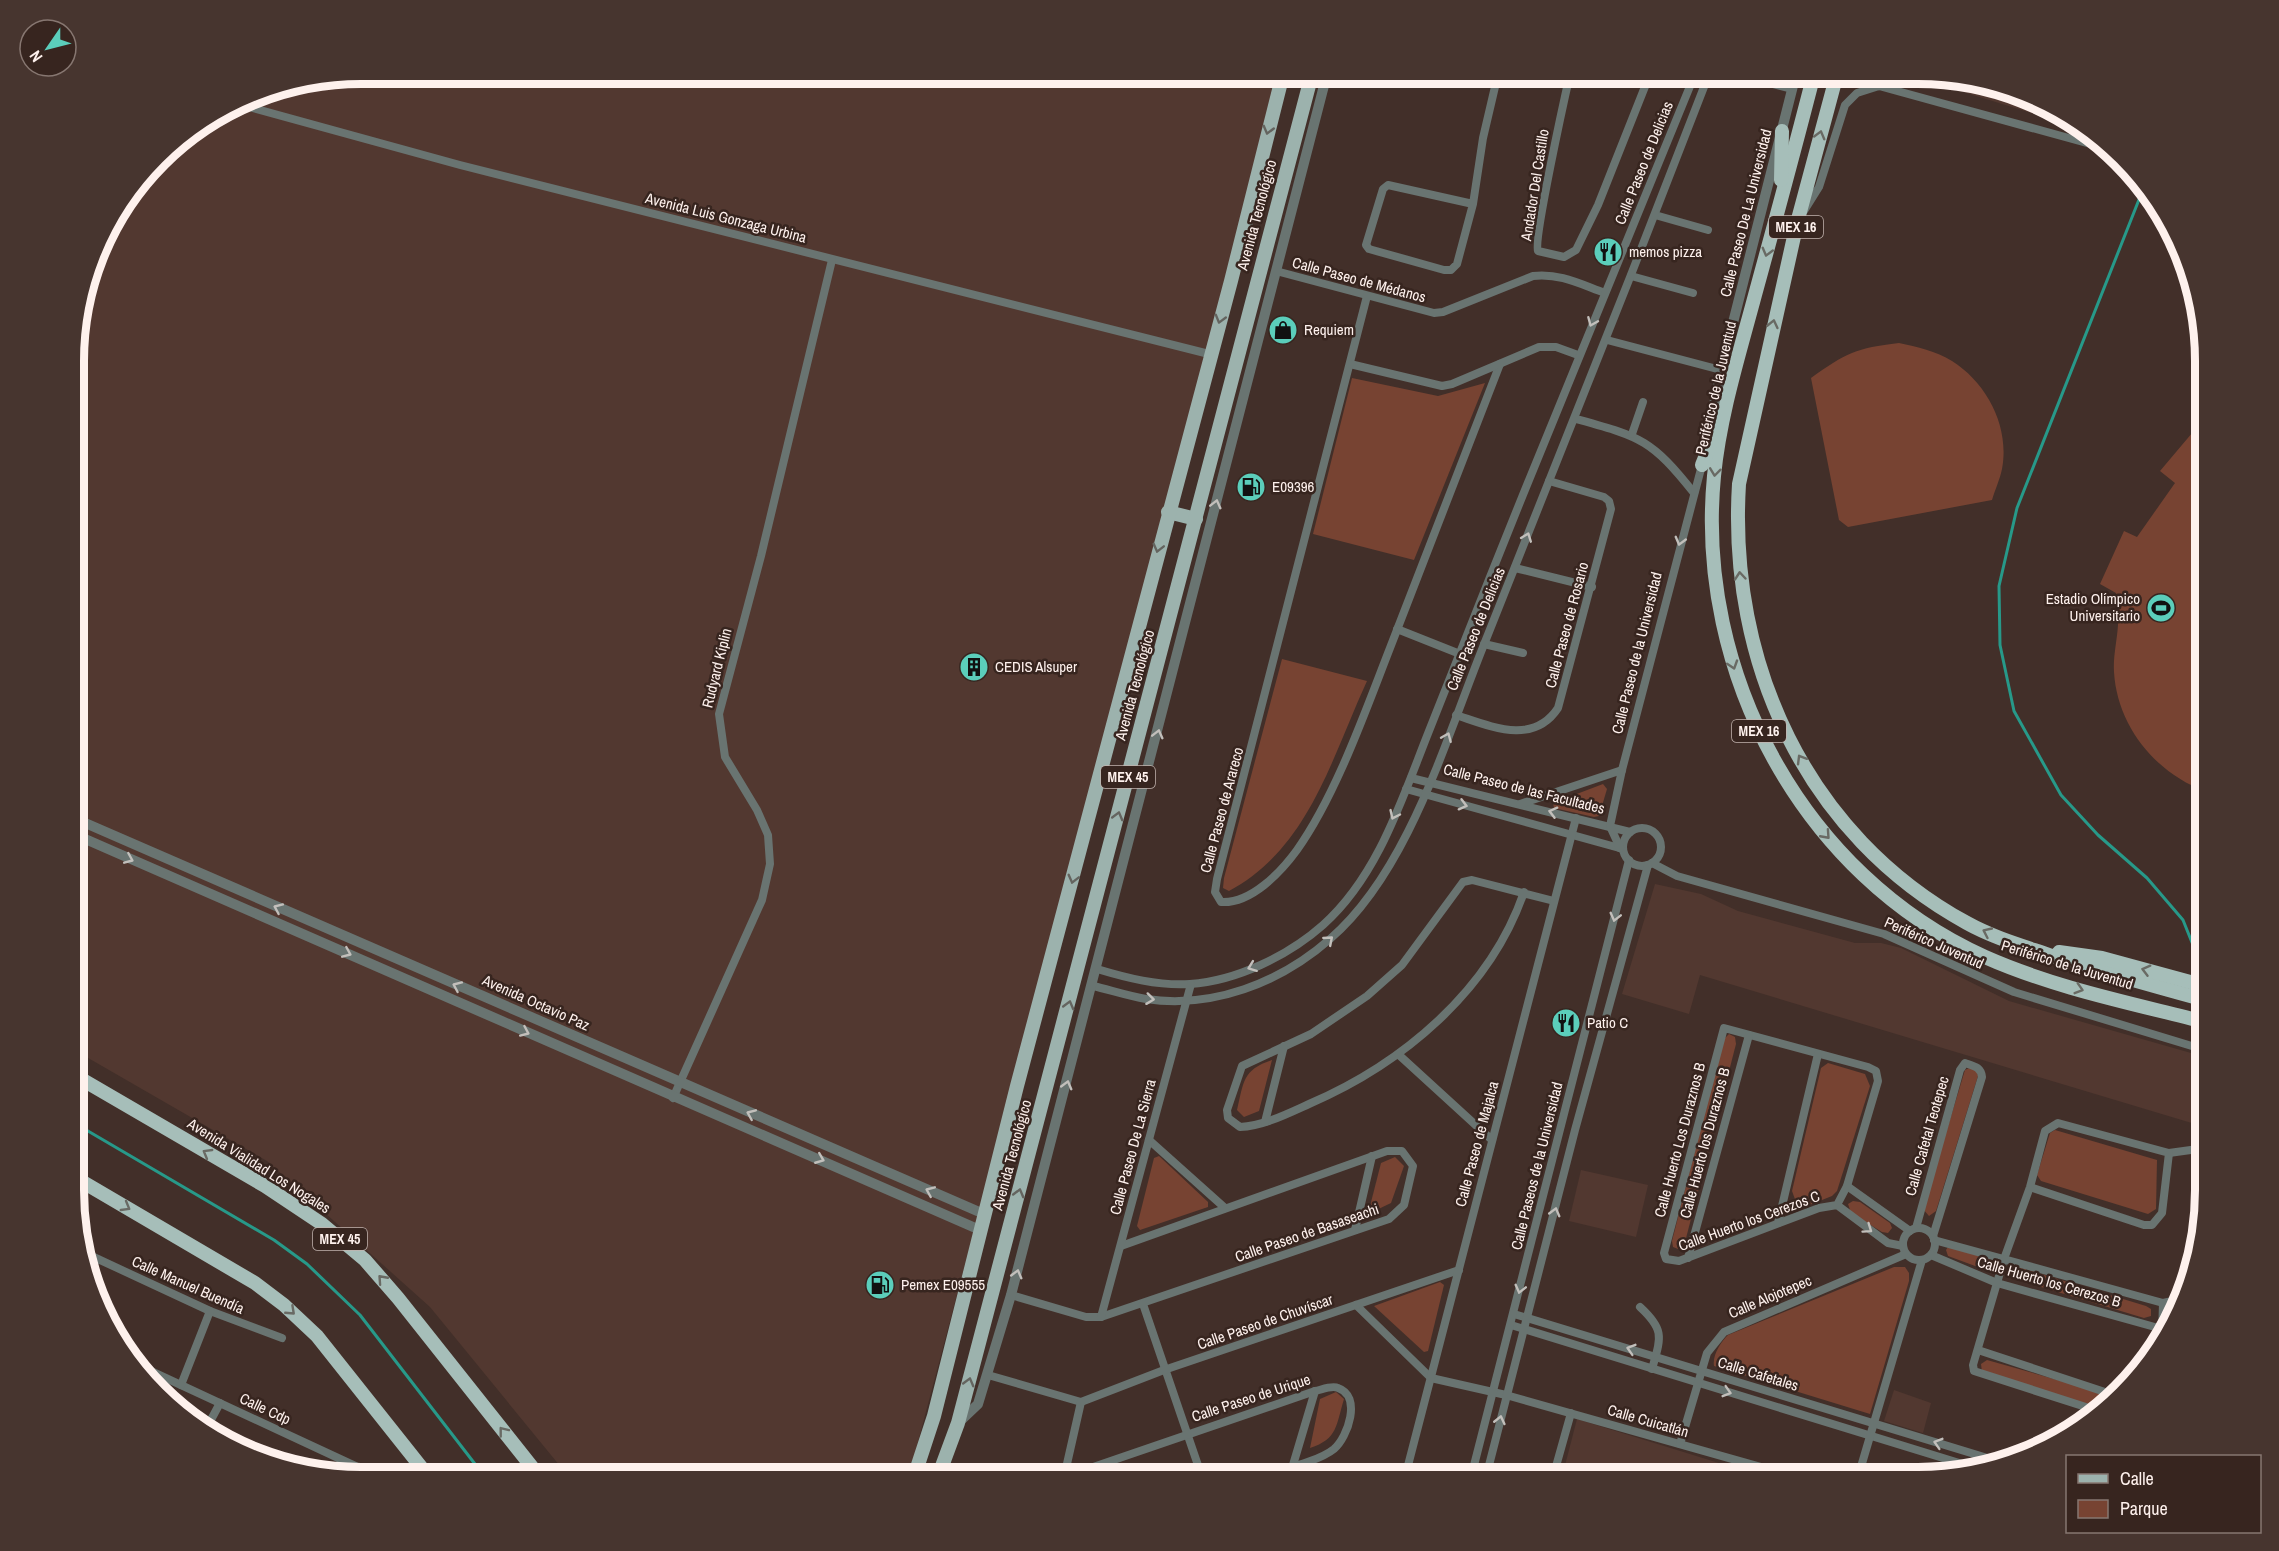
<svg xmlns="http://www.w3.org/2000/svg" width="2279" height="1551" viewBox="0 0 2279 1551" font-family="'Archivo Narrow',sans-serif">
<style>
.built{fill:#523830}
.green{fill:#774332}
.lines{fill:none;stroke-linecap:round;stroke-linejoin:round}
.stream{stroke:#279989;stroke-width:3}
.minor{stroke:#697471;stroke-width:8}
.tertiary{stroke:#697471;stroke-width:10}
.primary{stroke:#9cb2ad;stroke-width:14}
.trunk{stroke:#a6beb9;stroke-width:14}
.oneway{stroke:#64645f}
.oneway2{stroke:#696a64}
.oneway3{stroke:#c2bfbb}
.labels{text-anchor:middle;stroke-width:5;stroke-linejoin:round;paint-order:stroke}
.shield{fill:#37251f;stroke:#c2b4af;stroke-width:1.5}
.shield-label{font-size:14px;font-weight:bold;fill:#fef1ed}
.street-label{font-size:15px;fill:#fef1ed;stroke:#37251f}
.poi-label{font-size:15px;fill:#fef1ed;stroke:#37251f;text-anchor:start}
.rim{fill:none;stroke:#fef1ed;stroke-width:8}
</style>
<rect width="100%" height="100%" fill="#422f29"/>
<!-- built -->
<g class="built">
<polygon points="361,74 1280,74 914,1457 904,1477 569,1477 430,1307 267,1161 76,1051 76,323 103,233 171,145 251,95"/>
<polygon points="1882,74 1937,74 2011,89 2090,131 1937,84 1918,80 1912,84"/>
<polygon points="1655,884 1701,894 1738,911 1855,943 1881,943 1901,948 2009,1001 2205,1057 2205,1127 1700,975 1689,1014 1622,994"/>
<polygon points="1581,1170 1648,1185 1636,1237 1569,1221"/>
<polygon points="1894,1390 1931,1403 1923,1433 1884,1421"/>
<polygon points="1577,1419 1735,1468 1732,1477 1562,1477"/>
</g>
<!-- green -->
<g class="green">
<path d="M1899,343c18,4 37,8 53,18 35,22 58,66 50,108 -2,10 -7,21 -10,31l-144,27 -9,-7 -28,-142c35,-25 45,-30 88,-35z"/>
<polygon points="1352,378 1438,396 1485,383 1414,560 1313,534"/>
<path d="M2198,426l7,6v359c-50,-18 -88,-66 -91,-119 -1,-16 3,-31 4,-47 0,-10 -2,-22 -2,-32l-16,-9 24,-53 13,6 38,-54 -15,-12z"/>
<path d="M1282,659l85,22c-36,78 -58,167 -138,210l-6,-3 1,-10z"/>
<polygon points="1603,784 1607,789 1599,816 1594,817 1554,808 1553,803"/>
<polygon points="1729,1034 1735,1037 1736,1044 1684,1246 1678,1249 1673,1247 1672,1241 1723,1040"/>
<path d="M1272,1060l-13,51 -15,6 -7,-7c7,-28 5,-40 35,-50z"/>
<polygon points="1828,1063 1865,1074 1870,1086 1837,1191 1832,1196 1807,1206 1796,1202 1792,1191 1821,1068"/>
<polygon points="1971,1067 1977,1069 1978,1076 1936,1211 1929,1216 1923,1209 1965,1070"/>
<polygon points="2055,1130 2157,1160 2156,1209 2148,1214 2041,1181 2037,1175 2050,1133"/>
<polygon points="1159,1156 1208,1202 1208,1207 1140,1230 1137,1226 1154,1158"/>
<polygon points="1395,1157 1404,1166 1391,1203 1368,1214 1381,1163"/>
<polygon points="1853,1201 1860,1202 1890,1223 1892,1228 1888,1233 1882,1232 1851,1213 1848,1204"/>
<polygon points="1948,1247 1990,1259 1994,1263 1986,1270 1948,1256 1946,1250"/>
<polygon points="2015,1266 2146,1306 2151,1309 2151,1316 2144,1318 2015,1279 2011,1273"/>
<path d="M1894,1267h11l4,6v8l-39,133 -156,-48c-2,-11 7,-24 14,-31z"/>
<polygon points="1440,1282 1444,1285 1428,1351 1424,1352 1374,1306"/>
<polygon points="1987,1360 2110,1395 2096,1407 1982,1372 1981,1364"/>
<path d="M1336,1392l8,7c-8,26 -6,40 -34,49l10,-49z"/>
</g>
<g class="lines">
<!-- stream -->
<g class="stream">
<polyline points="2142,192 2017,508 1999,586 2000,645 2014,711 2061,795 2098,835 2147,878 2183,920 2201,965"/>
<polyline points="76,1124 274,1240 307,1264 360,1315 485,1477"/>
</g>
<!-- minor -->
<g class="minor">
<path d="M1570,74c-5,22 -37,167 -32,177l26,6 12,-7 22,-45 52,-131"/>
<polyline points="1735,74 1792,89"/>
<polyline points="1868,74 1879,86"/>
<polyline points="238,104 460,165 1209,354"/>
<polyline points="1473,204 1388,185 1383,189 1366,245 1369,249 1444,270 1451,270 1457,264 1473,204 1483,138 1498,74"/>
<polyline points="1804,211 1819,187 1845,105 1857,93 1879,86 2105,148"/>
<polyline points="1655,215 1708,230"/>
<path d="M1276,271l158,42 9,-1 90,-36c27,-3 47,8 72,17"/>
<polyline points="1631,276 1693,293"/>
<path d="M1367,296l-150,583 -2,13 6,10c30,2 60,-30 76,-52 39,-55 68,-138 93,-202 37,-94 73,-189 110,-284"/>
<polyline points="1607,340 1721,370"/>
<polyline points="1350,364 1442,386 1452,384 1539,347 1556,347 1578,355"/>
<path d="M1576,419c65,18 75,20 118,74"/>
<polyline points="1632,434 1643,402"/>
<polyline points="1515,568 1592,587"/>
<polyline points="1397,629 1460,654"/>
<polyline points="1484,644 1523,653"/>
<path d="M1456,715c34,11 77,31 102,-7l53,-199 -2,-8 -5,-4 -55,-16"/>
<polyline points="1411,778 1630,832"/>
<polyline points="1406,789 1623,849"/>
<polyline points="1520,804 1622,770"/>
<circle cx="1642" cy="847" r="19"/>
<polyline points="1620,848 1610,826 1622,770 1702,465"/>
<polyline points="1652,863 1677,876 1884,934 2014,992 2205,1050"/>
<path d="M1524,892c-34,99 -122,172 -215,212 -22,10 -46,22 -69,23l-12,-9 -1,-8 15,-44 69,-32 56,-38 35,-31 61,-83 9,-2 82,21"/>
<path d="M1097,969c30,9 61,17 93,15 46,-3 98,-28 133,-59 54,-48 78,-123 104,-189 21,-53 42,-106 63,-159 67,-168 136,-335 205,-503"/>
<path d="M1093,986c17,4 35,10 53,13 66,10 134,-16 184,-60 79,-68 116,-201 155,-297 76,-189 151,-378 224,-568"/>
<polyline points="1399,1055 1492,1140"/>
<polyline points="673,1098 762,900 770,864 768,835 757,810 725,757 719,714 761,556 832,260"/>
<polyline points="1265,1122 1284,1046"/>
<polyline points="1149,1140 1225,1208"/>
<polyline points="2169,1153 2198,1149"/>
<polyline points="1847,1186 1910,1231"/>
<polyline points="2030,1187 2144,1225 2152,1225 2162,1213 2169,1153 2058,1123 2045,1131 2030,1187 2004,1259 1973,1365 1974,1371 2092,1409"/>
<polyline points="1837,1205 1847,1186 1878,1081 1876,1071 1868,1067 1724,1028 1664,1253 1666,1259 1679,1261 1819,1208 1837,1205 1888,1243 1903,1246"/>
<polyline points="1778,1223 1818,1054"/>
<circle cx="1919" cy="1244" r="16"/>
<path d="M1916,1228l44,-158 5,-7c9,3 16,4 17,14l-49,159"/>
<polyline points="1355,1230 1372,1156"/>
<polyline points="1934,1240 2163,1303 2182,1299"/>
<polyline points="85,1253 210,1311 282,1338"/>
<polyline points="1931,1255 1997,1283 2162,1329"/>
<polyline points="1688,1258 1749,1035"/>
<polyline points="1011,1295 1086,1317 1101,1317 1389,1219 1404,1205 1413,1166 1402,1151 1387,1151 1121,1246"/>
<polyline points="1143,1304 1202,1477"/>
<polyline points="1356,1305 1431,1378 1506,1395 1796,1477"/>
<path d="M1640,1307c25,23 21,30 12,62"/>
<polyline points="1514,1314 1994,1460"/>
<polyline points="1101,1317 1191,984"/>
<polyline points="1511,1325 1969,1466"/>
<polyline points="2162,1336 2163,1303"/>
<polyline points="1978,1350 2111,1394"/>
<polyline points="140,1366 379,1477"/>
<polyline points="988,1375 1081,1402"/>
<polyline points="181,1385 210,1311"/>
<polyline points="1081,1402 1164,1370 1459,1270"/>
<polyline points="206,1429 220,1403"/>
<polyline points="1680,1444 1707,1353 1724,1332 1906,1254"/>
<polyline points="1293,1465 1315,1391"/>
<path d="M1064,1477l251,-86c6,-1 17,-6 23,-3 24,8 10,49 -4,61 -16,13 -55,21 -75,28"/>
<polyline points="1064,1477 1081,1402"/>
<polyline points="1405,1477 1576,818"/>
<polyline points="1471,1477 1629,860"/>
<polyline points="1486,1477 1575,1130 1648,865"/>
<polyline points="1553,1477 1571,1413"/>
<polyline points="1858,1477 1922,1260"/>
</g>
<!-- tertiary -->
<g class="tertiary">
<polyline points="1706,444 1721,370 1796,74"/>
<polyline points="76,819 984,1214"/>
<polyline points="76,835 980,1230"/>
<polyline points="958,1423 978,1404 1011,1295 1327,74"/>
</g>
<!-- primary -->
<g class="primary">
<polyline points="1168,512 1196,519"/>
<polyline points="914,1477 934,1416 1017,1086 1231,281 1283,74"/>
<polyline points="938,1477 958,1423 1312,74"/>
</g>
<!-- trunk -->
<g class="trunk">
<path d="M1814,74c-19,74 -39,148 -59,221 -16,60 -35,120 -41,181 -19,197 89,399 271,481 70,31 146,46 220,65"/>
<path d="M1837,74l-40,149 -58,261c-11,179 67,351 228,439 27,15 56,23 85,33 51,16 102,30 153,44"/>
<polyline points="1781,180 1782,131"/>
<polyline points="1702,465 1715,433"/>
<polyline points="2059,952 2102,958 2205,986"/>
<polyline points="76,1076 265,1186 322,1224 365,1260 398,1298 540,1477"/>
<polyline points="76,1178 255,1283 284,1305 317,1336 429,1477"/>
</g>
</g>
<!-- one-way arrows -->
<defs><path id="oneway-chevron" d="M-2-3.5L2.5 0L-2 3.5" fill="none" stroke-width="1.6" stroke-linecap="round" stroke-linejoin="round" transform="scale(1.5)"/></defs>
<g class="oneway">
<use href="#oneway-chevron" transform="translate(1268 130) rotate(105)"/>
<use href="#oneway-chevron" transform="translate(1220 319) rotate(106)"/>
<use href="#oneway-chevron" transform="translate(1158 548) rotate(104)"/>
<use href="#oneway-chevron" transform="translate(1118 816) rotate(-75)"/>
<use href="#oneway-chevron" transform="translate(1073 879) rotate(104)"/>
<use href="#oneway-chevron" transform="translate(1069 1005) rotate(-75)"/>
<use href="#oneway-chevron" transform="translate(1019 1193) rotate(-75)"/>
<use href="#oneway-chevron" transform="translate(969 1382) rotate(-75)"/>
</g>
<g class="oneway2">
<use href="#oneway-chevron" transform="translate(1820 135) rotate(-75)"/>
<use href="#oneway-chevron" transform="translate(1767 252) rotate(105)"/>
<use href="#oneway-chevron" transform="translate(1773 324) rotate(-77)"/>
<use href="#oneway-chevron" transform="translate(1715 472) rotate(97)"/>
<use href="#oneway-chevron" transform="translate(1740 576) rotate(-95)"/>
<use href="#oneway-chevron" transform="translate(1733 665) rotate(72)"/>
<use href="#oneway-chevron" transform="translate(1801 759) rotate(-121)"/>
<use href="#oneway-chevron" transform="translate(1826 835) rotate(48)"/>
<use href="#oneway-chevron" transform="translate(1987 932) rotate(-155)"/>
<use href="#oneway-chevron" transform="translate(2146 970) rotate(-165)"/>
<use href="#oneway-chevron" transform="translate(2079 989) rotate(17)"/>
<use href="#oneway-chevron" transform="translate(207 1153) rotate(-150)"/>
<use href="#oneway-chevron" transform="translate(126 1207) rotate(30)"/>
<use href="#oneway-chevron" transform="translate(382 1279) rotate(-132)"/>
<use href="#oneway-chevron" transform="translate(291 1311) rotate(43)"/>
<use href="#oneway-chevron" transform="translate(503 1431) rotate(-128)"/>
</g>
<g class="oneway3">
<use href="#oneway-chevron" transform="translate(1592 322) rotate(113)"/>
<use href="#oneway-chevron" transform="translate(1216 504) rotate(-76)"/>
<use href="#oneway-chevron" transform="translate(1527 537) rotate(-69)"/>
<use href="#oneway-chevron" transform="translate(1680 541) rotate(105)"/>
<use href="#oneway-chevron" transform="translate(1158 734) rotate(-76)"/>
<use href="#oneway-chevron" transform="translate(1447 737) rotate(-67)"/>
<use href="#oneway-chevron" transform="translate(1463 805) rotate(15)"/>
<use href="#oneway-chevron" transform="translate(1553 812) rotate(-165)"/>
<use href="#oneway-chevron" transform="translate(1394 815) rotate(115)"/>
<use href="#oneway-chevron" transform="translate(129 859) rotate(23)"/>
<use href="#oneway-chevron" transform="translate(278 908) rotate(-156)"/>
<use href="#oneway-chevron" transform="translate(1615 917) rotate(104)"/>
<use href="#oneway-chevron" transform="translate(1329 940) rotate(-41)"/>
<use href="#oneway-chevron" transform="translate(347 953) rotate(23)"/>
<use href="#oneway-chevron" transform="translate(1252 967) rotate(159)"/>
<use href="#oneway-chevron" transform="translate(457 986) rotate(-156)"/>
<use href="#oneway-chevron" transform="translate(1150 999) rotate(7)"/>
<use href="#oneway-chevron" transform="translate(525 1032) rotate(24)"/>
<use href="#oneway-chevron" transform="translate(1067 1085) rotate(-75)"/>
<use href="#oneway-chevron" transform="translate(751 1114) rotate(-157)"/>
<use href="#oneway-chevron" transform="translate(820 1159) rotate(22)"/>
<use href="#oneway-chevron" transform="translate(930 1191) rotate(-157)"/>
<use href="#oneway-chevron" transform="translate(1555 1212) rotate(-75)"/>
<use href="#oneway-chevron" transform="translate(1868 1229) rotate(35)"/>
<use href="#oneway-chevron" transform="translate(1017 1274) rotate(-75)"/>
<use href="#oneway-chevron" transform="translate(1520 1289) rotate(104)"/>
<use href="#oneway-chevron" transform="translate(1631 1349) rotate(-163)"/>
<use href="#oneway-chevron" transform="translate(1727 1392) rotate(17)"/>
<use href="#oneway-chevron" transform="translate(1500 1420) rotate(-77)"/>
<use href="#oneway-chevron" transform="translate(1938 1443) rotate(-163)"/>
</g>
<!-- icons -->
<defs>
<g id="restaurant-disc" transform="scale(1.5)"><circle r="9.5" fill="#5bcebb" stroke="#37251f"/><path d="M-5-6h1v4h1v-4h1v4h1v-4h1v5L-1.5 .5V6h-2V.5L-5-1ZM5-6V6H3V1.5H1.5Q1.5-4 5-6Z" fill="#111"/></g>
<g id="shop-disc" transform="scale(1.5)"><circle r="9.5" fill="#5bcebb" stroke="#37251f"/><path d="M-5-2.5h2.3a2.7 3.5 0 0 1 5.4 0H5L5.5 6h-11ZM-1.5-2.5h3a1.5 2.3 0 0 0-3 0Z" fill="#111"/></g>
<g id="fuel-disc" transform="scale(1.5)"><circle r="9.5" fill="#5bcebb" stroke="#37251f"/><path d="M-5.5-6h7V0h2V4h1.3V-2.5L3-4.5l.8-.8L6-3V5H2.5V1h-1V6h-7ZM-4.2-4.7v3.2H.2V-4.7Z" fill="#111"/></g>
<g id="stadium-disc" transform="scale(1.5)"><circle r="9.5" fill="#5bcebb" stroke="#37251f"/><path d="M0-5a6.5 5 0 1 0 0 10a6.5 5 0 1 0 0-10ZM-3.5-1.8h7v3.6h-7Z" fill="#111"/></g>
<g id="building-disc" transform="scale(1.5)"><circle r="9.5" fill="#5bcebb" stroke="#37251f"/><path d="M-4-6H4V6H1V3H-1V6H-4ZM-2.5-4.3h1.7v1.8h-1.7ZM.8-4.3h1.7v1.8H.8ZM-2.5-1h1.7V.8h-1.7ZM.8-1h1.7V.8H.8Z" fill="#111"/></g>
</defs>
<g fill-rule="evenodd">
<use href="#restaurant-disc" x="1608" y="252"/>
<use href="#shop-disc" x="1283" y="330"/>
<use href="#fuel-disc" x="1251" y="487"/>
<use href="#stadium-disc" x="2161" y="608"/>
<use href="#building-disc" x="974" y="667"/>
<use href="#restaurant-disc" x="1566" y="1023"/>
<use href="#fuel-disc" x="880" y="1285"/>
</g>
<g class="labels">
<!-- shield labels -->
<g class="shield">
<rect x="1769" y="216" width="54" height="22" rx="4.5"/>
<rect x="1732" y="720" width="54" height="22" rx="4.5"/>
<rect x="1101" y="766" width="54" height="22" rx="4.5"/>
<rect x="313" y="1228" width="54" height="22" rx="4.5"/>
</g>
<g class="shield-label">
<text x="1796" y="232">MEX 16</text>
<text x="1759" y="736">MEX 16</text>
<text x="1128" y="782">MEX 45</text>
<text x="340" y="1244">MEX 45</text>
</g>
<!-- street labels -->
<g class="street-label">
<text transform="translate(1644 163) rotate(-68)" y="5">Calle Paseo de Delicias</text>
<text transform="translate(1535 185) rotate(-81)" y="5">Andador Del Castillo</text>
<text transform="translate(1746 213) rotate(-76)" y="5">Calle Paseo De La Universidad</text>
<text transform="translate(1257 215) rotate(-75)" y="5">Avenida Tecnológico</text>
<text transform="translate(726 218) rotate(14)" y="5">Avenida Luis Gonzaga Urbina</text>
<text transform="translate(1359 280) rotate(15)" y="5">Calle Paseo de Médanos</text>
<text transform="translate(1716 388) rotate(-77)" y="5">Periférico de la Juventud</text>
<text transform="translate(1567 625) rotate(-75)" y="5">Calle Paseo de Rosario</text>
<text transform="translate(1476 629) rotate(-68)" y="5">Calle Paseo de Delicias</text>
<text transform="translate(1637 653) rotate(-76)" y="5">Calle Paseo de la Universidad</text>
<text transform="translate(717 668) rotate(-76)" y="5">Rudyard Kiplin</text>
<text transform="translate(1135 685) rotate(-75)" y="5">Avenida Tecnológico</text>
<text transform="translate(1524 789) rotate(14)" y="5">Calle Paseo de las Facultades</text>
<text transform="translate(1222 810) rotate(-75)" y="5">Calle Paseo de Arareco</text>
<text transform="translate(1934 943) rotate(24)" y="5">Periférico Juventud</text>
<text transform="translate(2067 965) rotate(17)" y="5">Periférico de la Juventud</text>
<text transform="translate(536 1003) rotate(24)" y="5">Avenida Octavio Paz</text>
<text transform="translate(1927 1136) rotate(-74)" y="5">Calle Cafetal Teotepec</text>
<text transform="translate(1680 1140) rotate(-75)" y="5">Calle Huerto Los Duraznos B</text>
<text transform="translate(1705 1143) rotate(-75)" y="5">Calle Huerto los Duraznos B</text>
<text transform="translate(1477 1144) rotate(-75)" y="5">Calle Paseo de Majalca</text>
<text transform="translate(1133 1147) rotate(-75)" y="5">Calle Paseo De La Sierra</text>
<text transform="translate(1012 1155) rotate(-75)" y="5">Avenida Tecnológico</text>
<text transform="translate(259 1166) rotate(32)" y="5">Avenida Vialidad Los Nogales</text>
<text transform="translate(1537 1166) rotate(-76)" y="5">Calle Paseos de la Universidad</text>
<text transform="translate(1749 1221) rotate(-20)" y="5">Calle Huerto los Cerezos C</text>
<text transform="translate(1307 1233) rotate(-19)" y="5">Calle Paseo de Basaseachi</text>
<text transform="translate(2049 1282) rotate(16)" y="5">Calle Huerto los Cerezos B</text>
<text transform="translate(188 1285) rotate(24)" y="5">Calle Manuel Buendía</text>
<text transform="translate(1770 1297) rotate(-23)" y="5">Calle Alojotepec</text>
<text transform="translate(1265 1322) rotate(-19)" y="5">Calle Paseo de Chuvíscar</text>
<text transform="translate(1758 1374) rotate(17)" y="5">Calle Cafetales</text>
<text transform="translate(1251 1398) rotate(-18)" y="5">Calle Paseo de Urique</text>
<text transform="translate(265 1409) rotate(25)" y="5">Calle Cdp</text>
<text transform="translate(1648 1421) rotate(16)" y="5">Calle Cuicatlán</text>
</g>
<!-- poi labels -->
<g class="poi-label">
<text x="1629" y="257">memos pizza</text>
<text x="1304" y="335">Requiem</text>
<text x="1272" y="492">E09396</text>
<text x="2140" y="604" text-anchor="end">Estadio Olímpico<tspan x="2140" dy="17">Universitario</tspan></text>
<text x="995" y="672">CEDIS Alsuper</text>
<text x="1587" y="1028">Patio C</text>
<text x="901" y="1290">Pemex E09555</text>
</g>
</g>
<!-- crop -->
<path d="M0 0H2279V1551H0ZM361 84H1918A277 277 0 0 1 2195 361V1190A277 277 0 0 1 1918 1467H361A277 277 0 0 1 84 1190V361A277 277 0 0 1 361 84Z" fill="#47352f" fill-rule="evenodd"/>
<path class="rim" d="M361 84H1918A277 277 0 0 1 2195 361V1190A277 277 0 0 1 1918 1467H361A277 277 0 0 1 84 1190V361A277 277 0 0 1 361 84Z"/>
<!-- legend -->
<rect x="2066" y="1455" width="195" height="78" fill="#37251f" stroke="#877771" stroke-width="1.5"/>
<rect x="2078" y="1474" width="30" height="9" fill="#9cb2ad" stroke="#877771" stroke-width="1.5"/>
<text x="2120" y="1485" font-size="18" fill="#fef1ed">Calle</text>
<rect x="2078" y="1500" width="30" height="18" fill="#774332" stroke="#877771" stroke-width="1.5"/>
<text x="2120" y="1515" font-size="18" fill="#fef1ed">Parque</text>
<!-- north arrow -->
<g transform="translate(48 48) rotate(235)"><circle r="28" fill="#37251f" stroke="#877771" stroke-width="1.5"/>
<path d="M0-4.5L10 22L0 15L-10 22Z" fill="#5bcebb"/>
<text y="-9" font-size="16" font-weight="bold" text-anchor="middle" fill="#fef1ed">N</text>
</g>
</svg>
